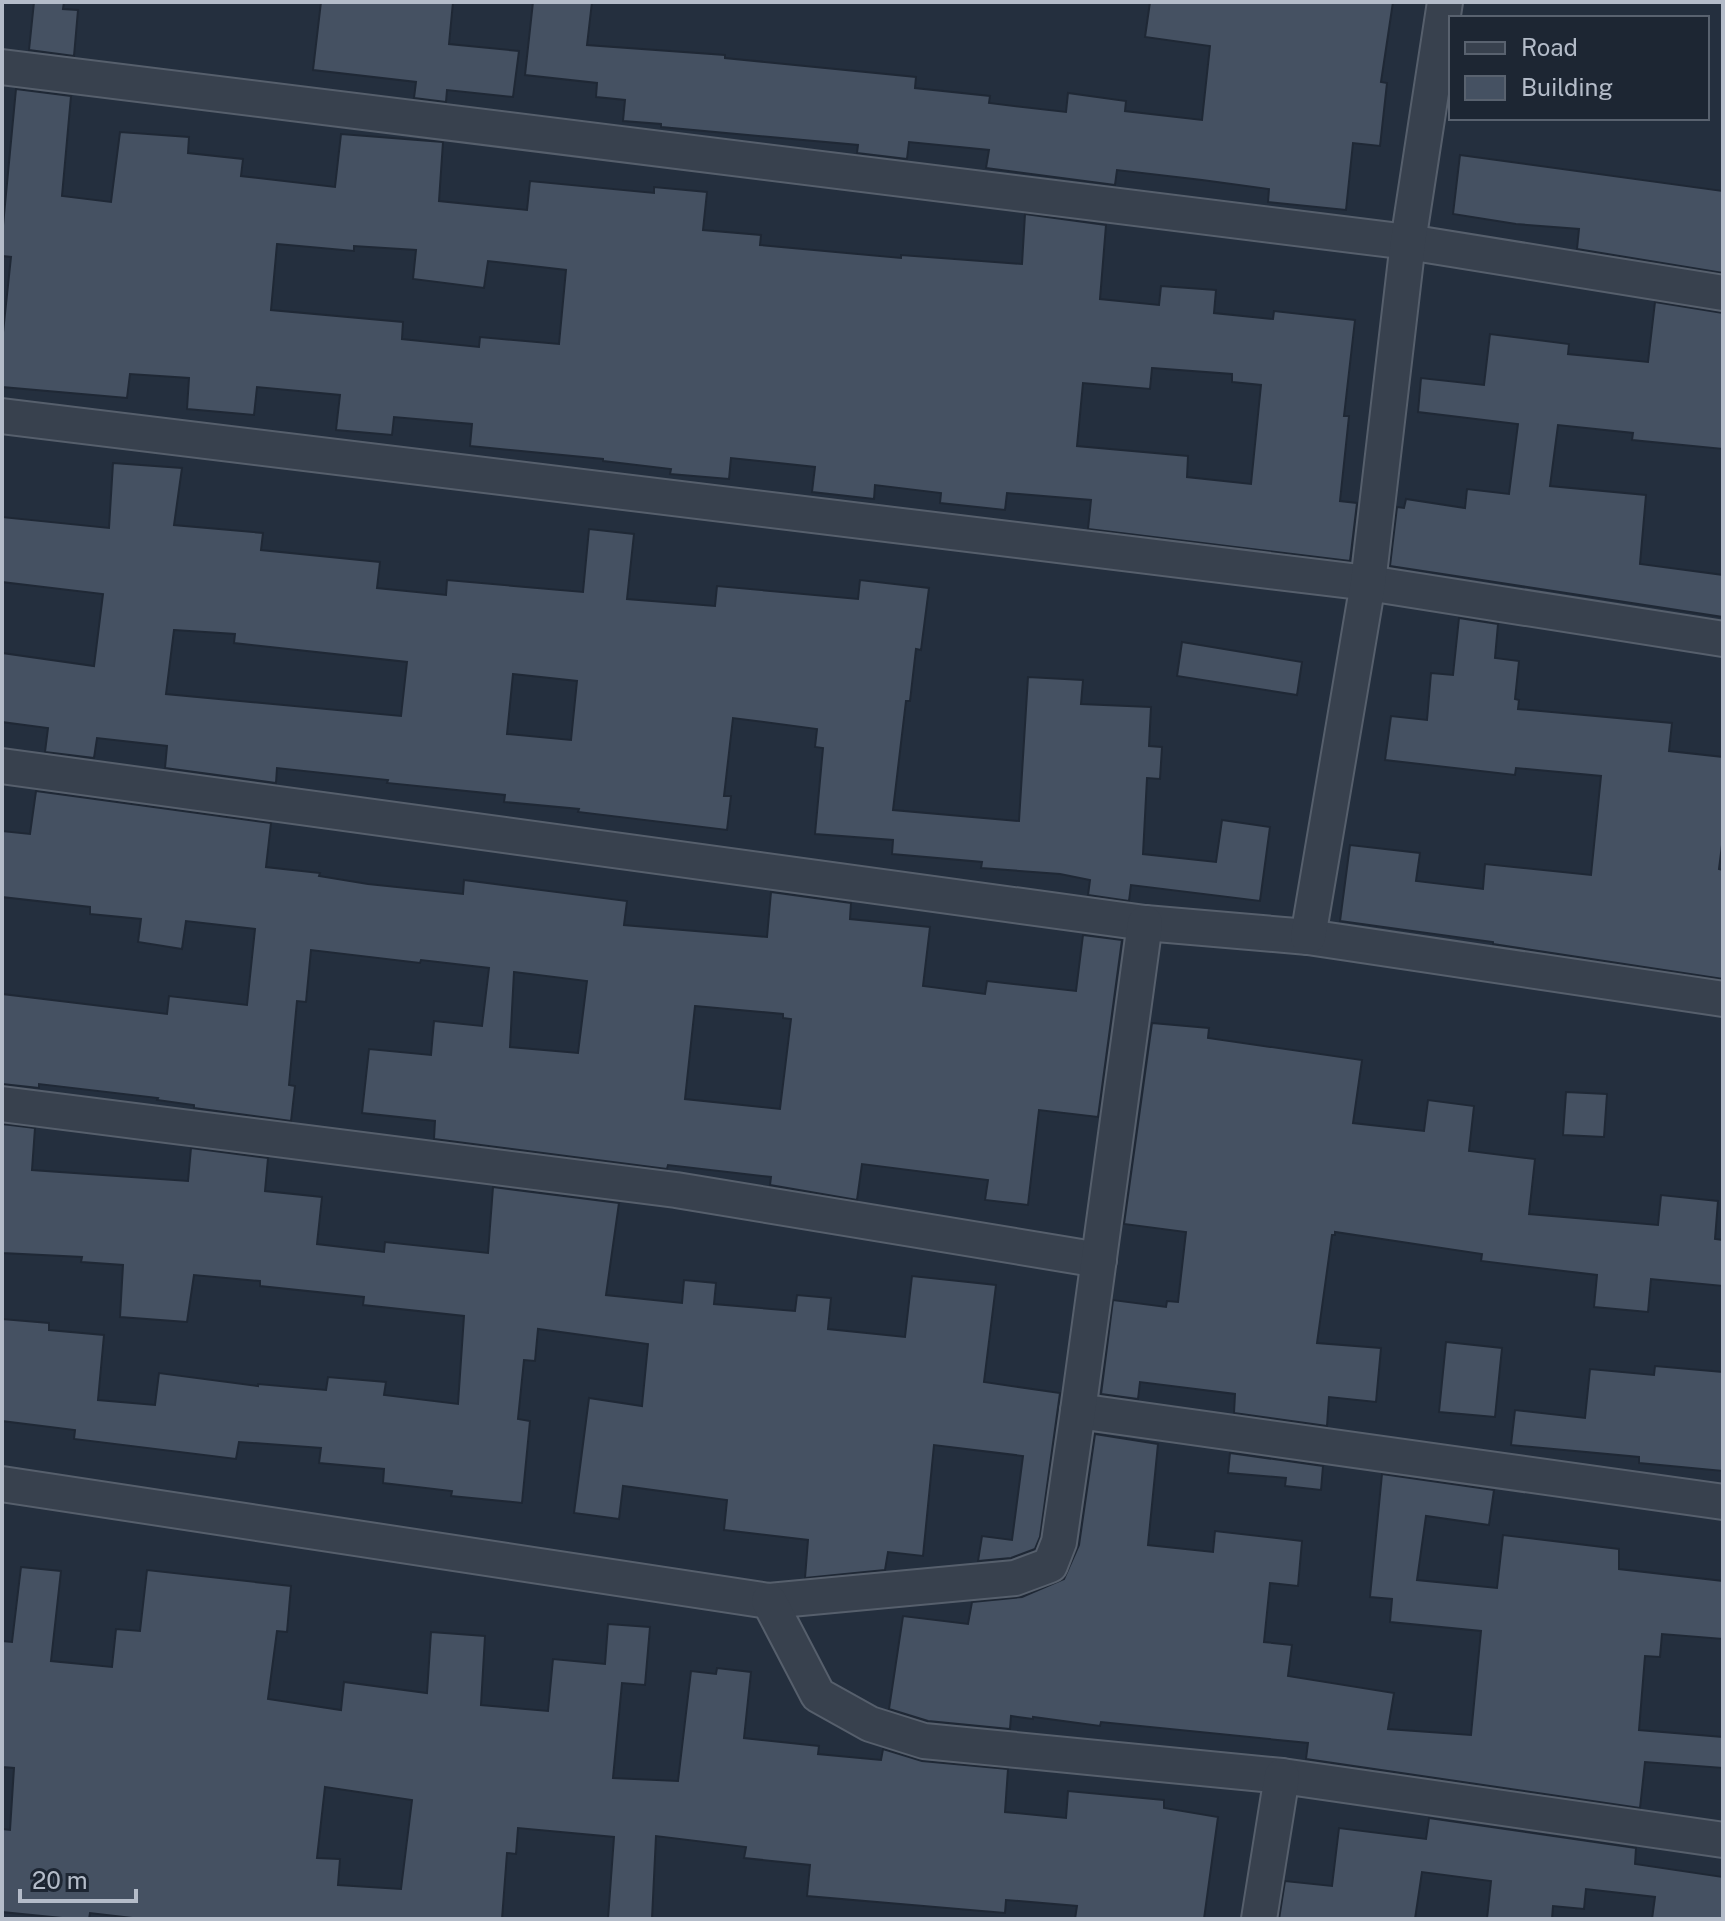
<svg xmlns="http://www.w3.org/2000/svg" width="1725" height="1921" viewBox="0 0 1725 1921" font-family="'Public Sans',sans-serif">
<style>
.building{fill:#455162;stroke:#1f2835;stroke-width:2;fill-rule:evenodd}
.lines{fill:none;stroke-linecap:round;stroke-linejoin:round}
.street-casing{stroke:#565f6c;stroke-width:38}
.street{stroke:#38414e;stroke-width:34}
</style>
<rect width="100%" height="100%" fill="#242f3e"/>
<!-- building -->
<g class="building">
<polygon points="34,2 64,2 63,9 78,10 74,56 29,50"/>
<polygon points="321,2 453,2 449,44 519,51 513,97 447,90 446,102 414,98 416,82 313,70"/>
<polygon points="533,2 592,2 587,45 725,55 725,58 916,77 915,88 990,96 989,103 1066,112 1068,93 1126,101 1125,111 1202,120 1210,46 1145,37 1150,2 1393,2 1381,82 1387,83 1380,146 1353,143 1346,210 1268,202 1269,189 1202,180 1117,170 1115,185 986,168 989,150 909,142 907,159 857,153 858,145 661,127 661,124 623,121 625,100 596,97 597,83 525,75"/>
<path d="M16,89l55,7 -9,100 49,6 9,-70 69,5 -1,16 55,6 -2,17 94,11 6,-53 102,8 -4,59 88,9 3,-29 124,12v-6l53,5 -4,38 58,5 -1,10 141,13v-3l121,9 3,-50 81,11 -6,74 59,6 2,-19 55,4 -2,23 59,6 1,-8 81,9 -11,96h5l-9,85 17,2 -7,58 -262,-32 3,-29 -84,-7 -2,17 -65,-7 1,-10 -66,-8 -1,14 -62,-7 3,-25 -84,-9 -2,21 -59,-5 1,-5 -68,-8v-2l-133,-13 2,-22 -78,-7 -2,18 -56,-5 4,-35 -83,-8 -3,28 -67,-6 2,-31 -59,-4 -3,24 -125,-11v-45l9,-85 -9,-1v-20zM277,244l77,7v-5l62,4 -3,29 71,9 4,-27 78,9 -7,74 -79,-7 -1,10 -77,-8 1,-17 -132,-12zM1152,368l80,6v8l29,3 -10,99 -64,-7 1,-21 -111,-10 6,-63 67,6z"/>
<polygon points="1460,155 1723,191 1723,273 1577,249 1579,229 1516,224 1453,214"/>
<polygon points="1655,302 1723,313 1723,449 1632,440 1633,433 1558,425 1550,486 1646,495 1640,564 1723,575 1723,617 1390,566 1397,507 1404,508 1406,499 1465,508 1467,489 1509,494 1518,424 1418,412 1421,378 1484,385 1490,334 1569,344 1568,354 1648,362"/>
<path d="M113,463l69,5 -8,57 89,8 -2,17 119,12 -3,26 69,7 1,-15 136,12 6,-63 45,5 -7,65 88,7 2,-20 141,13 2,-19 69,8 -8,62 -5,-1 -6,52h-4l-13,109 126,11 9,-144 55,3 -2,24 70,3 -2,39 13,1 -2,32 -13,-1 -4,76 73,8 6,-42 48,7 -10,74 -129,-16 -2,16 -41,-6 2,-15 -30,-6 -79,-6 1,-6 -90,-8 1,-14 -78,-6 8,-86 -8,-1 2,-18 -84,-11 -9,78h7l-4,34 -149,-18 1,-3 -75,-7 1,-7 -118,-12 1,-3 -111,-12 -1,15 -111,-15 2,-22 -70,-8 -3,20 -49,-6 3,-24 -46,-6v-69l92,13 9,-72 -101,-12v-65l107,11zM174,630l61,4 -1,9 173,19 -6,54 -235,-22zM513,674l64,7 -6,59 -64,-6z"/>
<polygon points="1459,618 1498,624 1495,658 1519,661 1515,699 1519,700 1518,709 1672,723 1669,751 1723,757 1723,837 1719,869 1723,870 1723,979 1493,944 1493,942 1340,921 1350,845 1420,853 1416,881 1483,889 1485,864 1591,875 1601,776 1516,768 1515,775 1385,760 1391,716 1427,720 1431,673 1453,675"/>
<polygon points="1182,642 1302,662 1297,695 1177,676"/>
<path d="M36,791l235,32 -5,44 54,6 -1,3 49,8 95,10 1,-14 163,21 -3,24 143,12 4,-45 80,11 -1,16 80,8 -7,59 62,8 2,-13 89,10 7,-56 39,5 -24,177 -59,-7 -11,95 -43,-5 3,-20 -126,-16 -5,36 -87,-15 1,-8 -103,-12 -1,4 -233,-30 1,-18 -73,-8 7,-64 62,6 3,-34 48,5 7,-58 -68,-8 -1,3 -109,-13 -5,52 -9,-1 -8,84 6,1 -4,35 -97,-13v-3l-37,-5 1,-2 -119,-14v4l-37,-4v-90l165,20 2,-18 78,9 8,-76 -69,-8 -4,28 -44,-7 3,-23 -51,-5v-7l-88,-10v-66l28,3zM514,972l73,9 -9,72 -68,-6zM695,1006l88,8v4l8,1 -11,90 -95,-10z"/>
<polygon points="1152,1023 1209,1028 1208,1038 1362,1060 1353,1123 1424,1131 1428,1100 1474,1106 1469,1151 1535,1159 1529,1214 1658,1225 1661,1195 1718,1201 1715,1239 1723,1240 1723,1286 1651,1279 1648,1312 1594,1307 1597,1275 1481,1261 1482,1254 1335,1232 1335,1235 1332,1235 1317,1343 1381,1348 1376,1402 1329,1397 1327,1426 1234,1413 1235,1394 1140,1382 1138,1399 1101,1394 1113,1300 1166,1307 1167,1301 1178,1302 1186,1232 1124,1224"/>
<polygon points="1566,1092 1607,1094 1604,1137 1563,1135"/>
<polygon points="2,1124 35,1128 32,1170 188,1181 191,1148 268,1158 265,1191 322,1197 317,1244 384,1252 385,1242 488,1253 493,1187 619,1203 606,1295 682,1303 684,1280 716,1283 714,1304 795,1311 797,1295 831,1298 828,1329 905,1337 912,1276 996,1285 984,1382 1060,1393 1040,1537 1035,1549 1011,1558 978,1561 982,1536 1012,1540 1023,1456 934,1445 923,1556 888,1552 885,1570 805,1578 808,1540 724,1530 727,1500 623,1486 619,1519 574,1513 589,1398 642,1406 648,1344 538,1329 535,1361 524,1360 518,1419 530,1421 522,1503 451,1496 452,1491 383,1483 384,1469 319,1463 321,1448 239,1442 236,1459 74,1439 75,1430 2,1421 2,1319 49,1323 49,1330 104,1335 98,1400 155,1405 159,1373 258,1386 258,1384 326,1390 328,1377 386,1382 384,1395 458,1404 464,1316 363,1305 364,1297 260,1286 260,1281 194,1275 187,1322 120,1317 123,1265 81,1262 82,1257 2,1253"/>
<polygon points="1446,1342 1502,1348 1495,1417 1439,1412"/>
<polygon points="1655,1366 1723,1372 1723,1471 1639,1463 1639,1457 1511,1445 1515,1410 1585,1418 1590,1369 1654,1375"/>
<polygon points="1095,1434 1158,1444 1148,1545 1213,1552 1215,1531 1302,1541 1298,1586 1270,1583 1264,1642 1292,1645 1288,1676 1394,1693 1388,1729 1471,1735 1481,1631 1390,1622 1392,1599 1370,1597 1382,1474 1494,1490 1489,1525 1426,1516 1417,1580 1497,1588 1503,1535 1619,1549 1619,1569 1723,1581 1723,1639 1662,1634 1660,1657 1645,1656 1639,1730 1723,1737 1723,1768 1645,1762 1640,1808 1306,1759 1308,1743 1101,1722 1100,1726 1033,1717 1033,1719 1011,1716 1010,1729 928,1721 889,1709 903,1616 968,1624 972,1602 1022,1597 1064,1579 1079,1545"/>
<polygon points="1230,1453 1323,1466 1321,1490 1285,1486 1286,1478 1228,1473"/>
<path d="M21,1567l40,4 -10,90 61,6 4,-38 24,2 7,-61 144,16 -4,46 -10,-1 -9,68 73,11 3,-28 83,11 4,-61 54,4 -4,69 67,6 5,-52 52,5 3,-40 42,3 -5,58 -23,-2 -9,95 65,3 13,-110 25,3 1,-6 34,4 -7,66 75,8 -1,8 63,6 2,-11 39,12 86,8 -3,43 61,6 2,-27 96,9v8l54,9 -14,102h-129l2,-13 -71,-6 -1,13 -198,-17 3,-31 -66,-7 2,-11 -90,-11 -4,83h-44l6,-82 -96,-9 -2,26 -9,-1 -5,66h-361l-51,-6 -1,6h-17l-70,-7v-83l8,1 4,-62 -12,-1v-126l10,1zM325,1787l87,13 -11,89 -63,-4 2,-26 -23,-1z"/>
<polygon points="1429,1818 1636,1848 1635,1864 1723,1877 1723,1919 1652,1919 1655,1897 1586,1889 1584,1909 1553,1906 1552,1919 1487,1919 1491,1881 1422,1872 1415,1919 1279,1919 1285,1881 1332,1886 1339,1828 1426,1839"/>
</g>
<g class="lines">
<!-- street casing -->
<g class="street-casing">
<g id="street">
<polyline points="2,67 1408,242 1723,293"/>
<polyline points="2,416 1368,583 1723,639"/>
<polyline points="2,766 1145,923 1308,937 1723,999"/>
<polyline points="1308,937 1368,583 1408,242 1445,2"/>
<polyline points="2,1104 676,1190 1099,1260"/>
<polyline points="1078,1411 1723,1502"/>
<polyline points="2,1484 769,1601 1015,1578 1050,1565 1059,1542 1078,1411 1145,923"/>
<polyline points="769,1601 818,1695 870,1724 924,1741 1282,1776 1723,1840"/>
<polyline points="1259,1919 1282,1776"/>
</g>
</g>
<!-- street -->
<use href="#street" class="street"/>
</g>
<!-- border -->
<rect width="1725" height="1921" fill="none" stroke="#b4bcc9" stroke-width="8"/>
<!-- legend -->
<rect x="1449" y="16" width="260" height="104" fill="#1d2633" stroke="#59626f" stroke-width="2"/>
<rect x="1465" y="42" width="40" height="12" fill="#38414e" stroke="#59626f" stroke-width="2"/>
<text x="1521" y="56" font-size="24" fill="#b4bcc9">Road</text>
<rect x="1465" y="76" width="40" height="24" fill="#455162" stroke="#59626f" stroke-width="2"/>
<text x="1521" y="96" font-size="24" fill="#b4bcc9">Building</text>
<!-- scale -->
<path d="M20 1889v12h116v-12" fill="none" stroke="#b4bcc9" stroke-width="4"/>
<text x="32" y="1889" font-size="24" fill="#b4bcc9" stroke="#1d2633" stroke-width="6" paint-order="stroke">20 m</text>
</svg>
